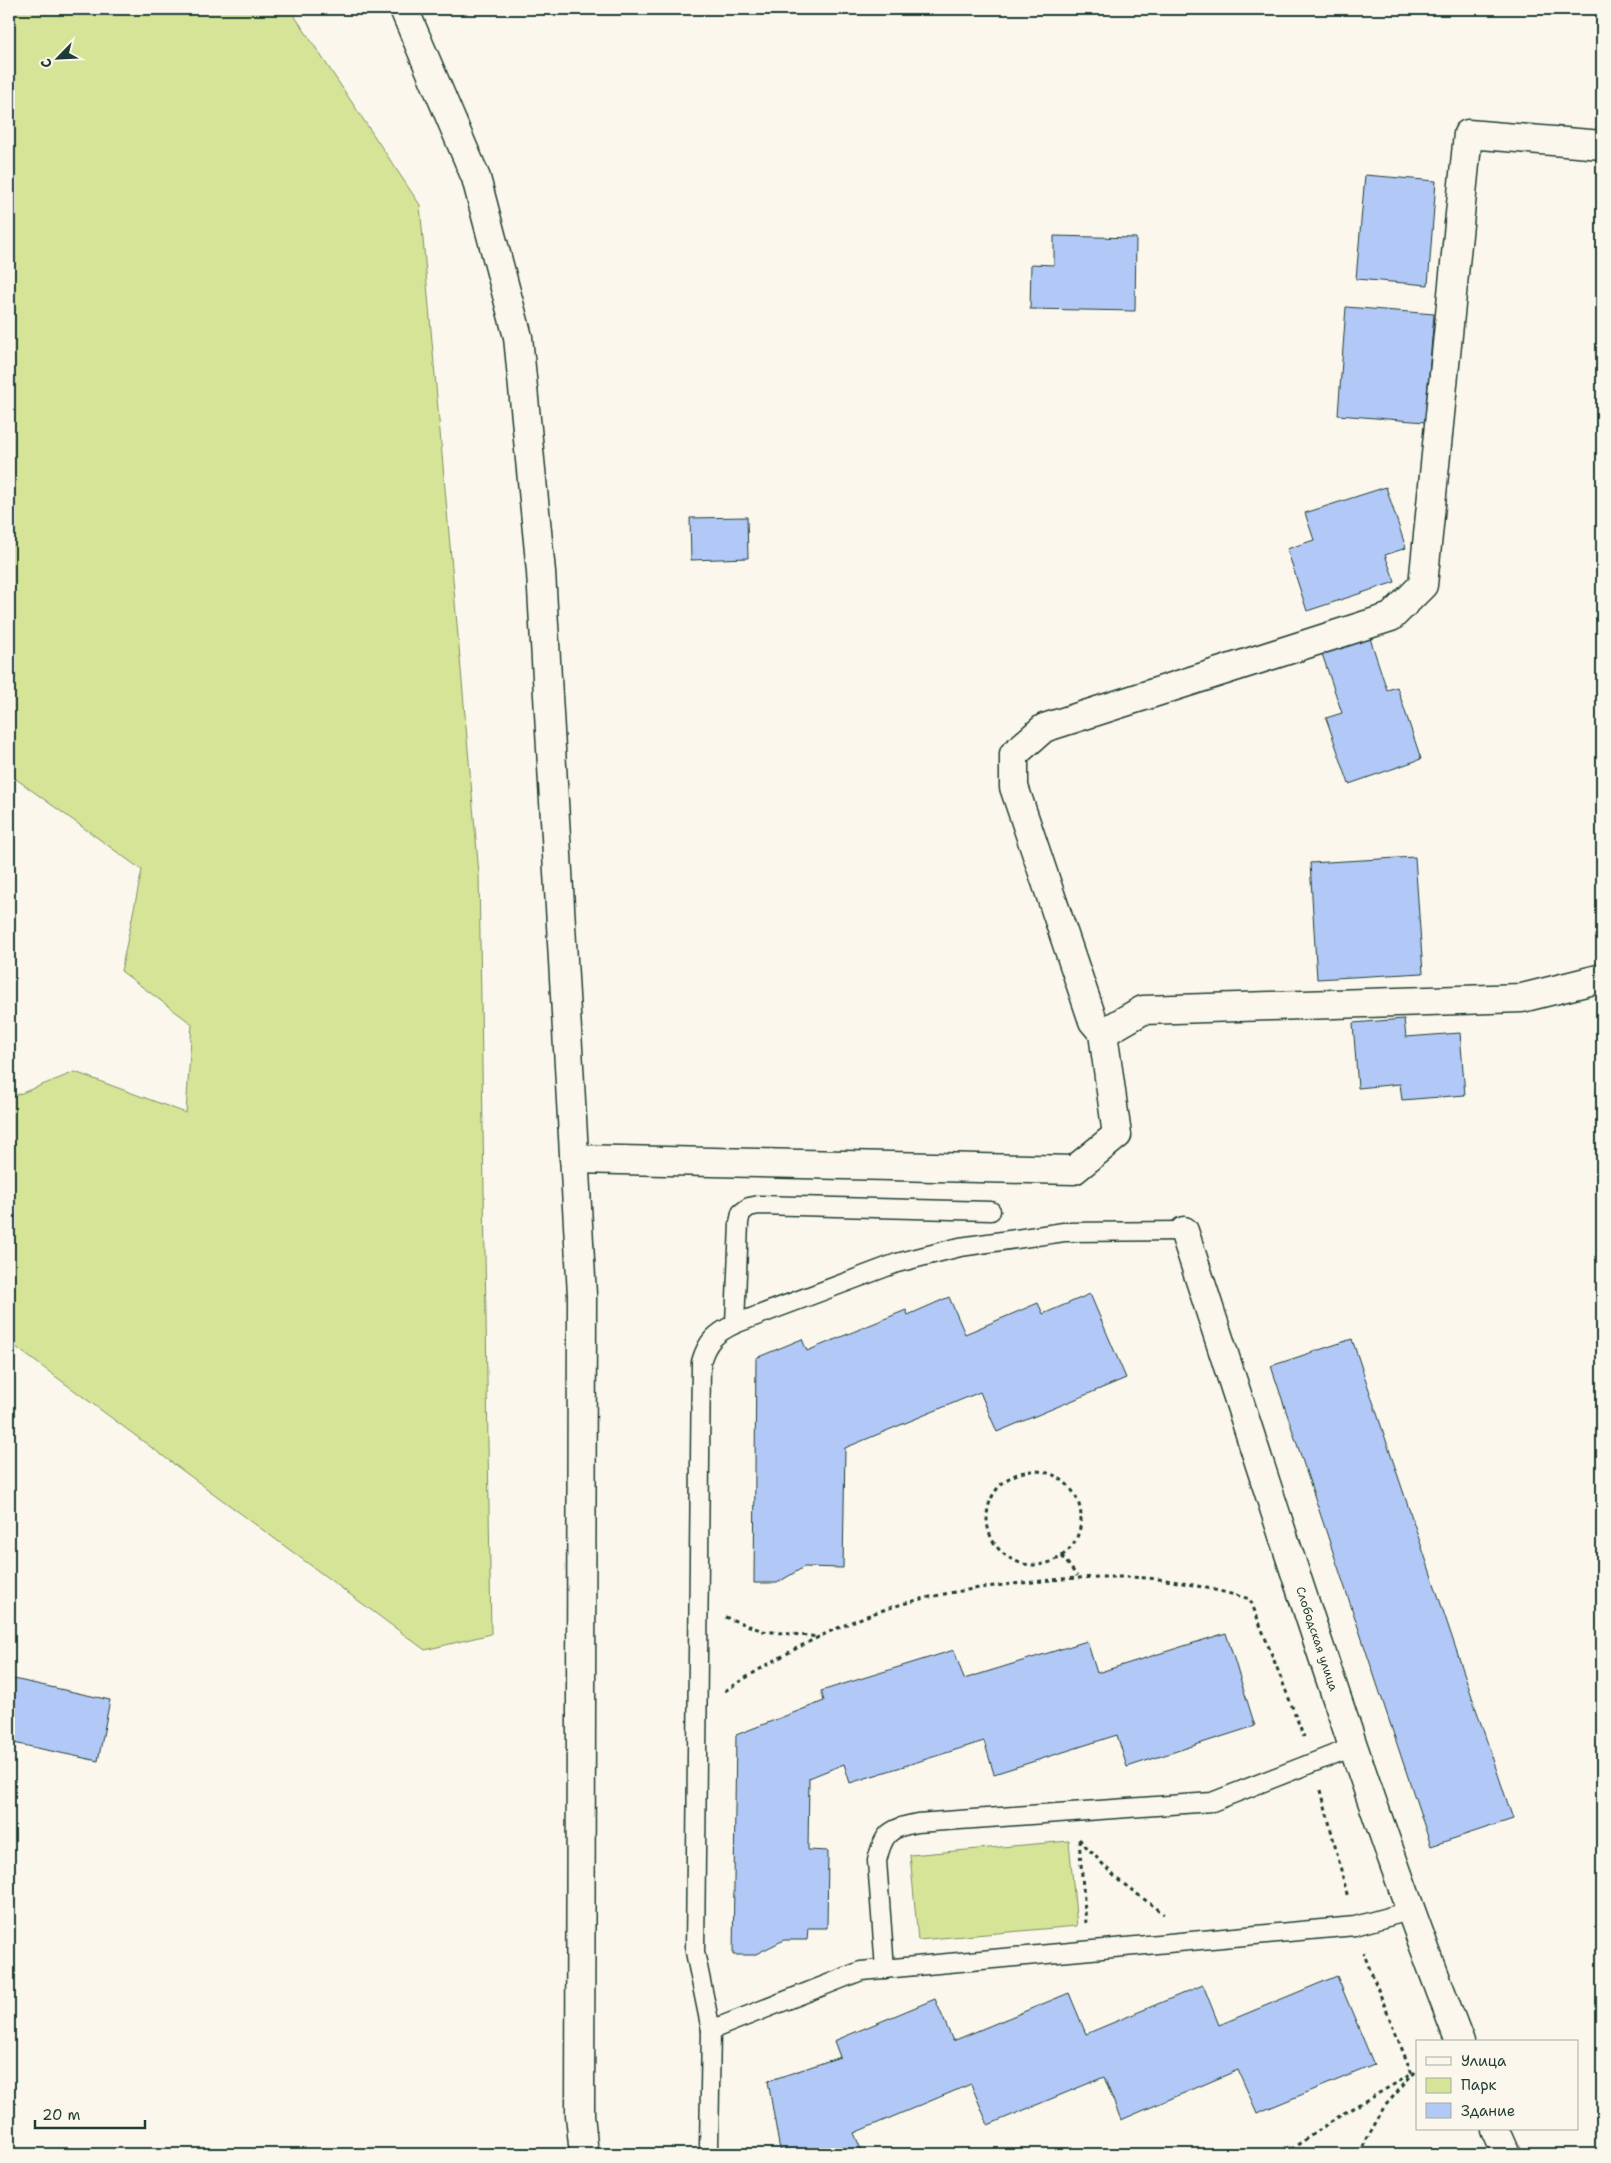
<svg xmlns="http://www.w3.org/2000/svg" width="1611" height="2163" viewBox="0 0 1611 2163" font-family="'Shantell Sans',sans-serif">
	<style>
		.green { fill: #d6e497; stroke: #7a9066 }
		.building { fill: #b2c9f7; stroke: #1f3d34 }
		.lines { fill: none; stroke-linecap: round; stroke-linejoin: round }
		.lane-casing { stroke: #1f3d34; stroke-width: 21 }
		.street-casing { stroke: #1f3d34; stroke-width: 31 }
		.path { stroke: #1f3d34; stroke-width: 3; stroke-dasharray: 4 4; stroke-linecap: butt }
		.lane { stroke: #fbf7ec; stroke-width: 18 }
		.street { stroke: #fbf7ec; stroke-width: 28 }
		.labels { text-anchor: middle; stroke-width: 4.5; stroke-linejoin: round; paint-order: stroke }
		.street-label { font-size: 12px; fill: #1f3d34; stroke: #fbf7ec }
	</style>
	<rect width="100%" height="100%" fill="#fbf7ec"/>
	<filter id="ink" filterUnits="userSpaceOnUse"><feTurbulence type="fractalNoise" baseFrequency=".02" numOctaves="2"/><feDisplacementMap in="SourceGraphic" scale="10" xChannelSelector="R" yChannelSelector="G"/><feConvolveMatrix kernelMatrix="1 2 1 2 8 2 1 2 1" color-interpolation-filters="sRGB"/></filter>
	<g filter="url(#ink)">
		<g class="green">
			<polygon points="9,9 290,9 420,205 479,874 491,1634 425,1650 9,1342 9,1098 75,1072 186,1113 192,1024 121,971 142,870 9,774"/>
			<polygon points="1069,1841 1077,1926 918,1940 910,1855"/>
		</g>
		<g class="building">
			<polygon points="1365,175 1436,181 1428,285 1356,279"/>
			<polygon points="1054,236 1136,238 1135,311 1030,309 1031,264 1054,265"/>
			<polygon points="1346,307 1434,314 1425,422 1338,415"/>
			<polygon points="1386,487 1406,548 1385,555 1395,582 1307,611 1287,549 1314,540 1305,513"/>
			<polygon points="747,517 748,558 691,560 690,518"/>
			<polygon points="1366,626 1387,690 1397,687 1421,759 1349,784 1326,718 1342,713 1318,642"/>
			<polygon points="1415,857 1423,973 1317,979 1310,863"/>
			<polygon points="1404,1019 1406,1037 1460,1033 1465,1095 1402,1100 1400,1084 1358,1088 1353,1023"/>
			<polygon points="1090,1294 1126,1378 997,1432 980,1392 845,1448 843,1568 804,1567 777,1583 754,1583 756,1358 802,1339 807,1351 906,1310 908,1315 949,1297 965,1334 1038,1303 1043,1314"/>
			<polygon points="1352,1339 1513,1819 1431,1846 1271,1366"/>
			<polygon points="1226,1633 1255,1726 1127,1767 1117,1735 994,1774 984,1741 850,1783 844,1764 809,1778 808,1850 828,1851 827,1928 808,1928 807,1940 784,1940 754,1955 733,1955 736,1735 824,1701 821,1691 954,1650 964,1679 1087,1641 1097,1673"/>
			<polygon points="9,1678 110,1700 98,1761 9,1742"/>
			<polygon points="1337,1976 1374,2065 1257,2113 1238,2070 1121,2120 1104,2077 988,2125 971,2084 854,2133 863,2154 782,2154 779,2145 768,2081 840,2057 834,2041 935,1999 953,2041 1069,1993 1086,2034 1203,1985 1219,2025"/>
		</g>
		<g class="lines">
			<g class="lane-casing">
				<g id="lane">
					<polyline points="735,1324 739,1223 741,1213 749,1207 759,1205 991,1211"/>
					<path d="M885,1969L877,1861C883,1834 889,1828 917,1823L1212,1802L1353,1747"/>
					<polyline points="711,2030 861,1971 1355,1926 1409,1911"/>
					<path d="M711,2154L709,2146L711,2030L695,1952L701,1362C707,1341 716,1333 735,1324L897,1263L960,1247L1064,1232L1184,1231"/>
				</g>
			</g>
			<g class="street-casing">
				<g id="street">
					<polyline points="404,9 476,178 518,337 541,572 582,1295 580,2115 584,2154"/>
					<polyline points="1103,1033 1093,1021 1014,787 1014,754 1044,728 1391,617 1423,585 1468,134 1602,145"/>
					<polyline points="574,1159 1074,1170 1117,1135 1103,1033 1143,1010 1522,998 1602,978"/>
					<path id="s1" d="M1184,1231C1273,1503 1357,1775 1460,2042"/>
					<polyline points="1495,2129 1506,2154"/>
				</g>
			</g>
			<g class="path">
				<circle cx="1034" cy="1518" r="47"/>
				<polyline points="1062,1556 1077,1576"/>
				<polyline points="725,1617 763,1631 819,1637"/>
				<path d="M725,1691C788,1650 860,1611 935,1596C967,1589 1000,1585 1033,1582C1075,1577 1115,1575 1158,1579C1189,1583 1220,1591 1250,1599L1304,1737"/>
				<polyline points="1321,1790 1348,1898"/>
				<polyline points="1079,1839 1117,1879 1164,1914"/>
				<polyline points="1079,1840 1086,1923"/>
				<polyline points="1284,2154 1344,2113 1412,2074 1363,1952"/>
				<polyline points="1359,2154 1384,2107 1417,2070"/>
			</g>
			<use href="#lane" class="lane"/>
			<use href="#street" class="street"/>
		</g>
	</g>
	<g class="labels">
		<g class="street-label">
			<text dy="4" stroke="none"><textPath href="#s1" startOffset="429">Слободская улица</textPath></text>
		</g>
	</g>
	<rect width="1611" height="2163" fill="none" stroke="#fbf7ec" stroke-width="30"/>
	<rect x="15" y="15" width="1581" height="2133" fill="none" stroke="#1f3d34" stroke-width="2" filter="url(#ink)"/>
	<rect x="1416" y="2040" width="162" height="90" fill="#fbf7ec" stroke="#a3ada2"/>
	<rect x="1426" y="2057" width="25" height="8" fill="#fbf7ec" stroke="#a3ada2"/>
	<text x="1461" y="2066" font-size="15" fill="#1f3d34">Улица</text>
	<rect x="1426" y="2078" width="25" height="15" fill="#d6e497" stroke="#a3ada2"/>
	<text x="1461" y="2090" font-size="15" fill="#1f3d34">Парк</text>
	<rect x="1426" y="2103" width="25" height="15" fill="#b2c9f7" stroke="#a3ada2"/>
	<text x="1461" y="2116" font-size="15" fill="#1f3d34">Здание</text>
	<g transform="translate(58 58) rotate(246)" stroke="#fbf7ec" stroke-width="4" paint-order="stroke">
	<path d="M0-4L9 19L0 12L-9 19Z" fill="#1f3d34"/>
	<text y="-8" font-size="14" font-weight="bold" text-anchor="middle" fill="#1f3d34">С</text>
	</g>
	<path d="M35 2120v8h110v-8" fill="none" stroke="#1f3d34" stroke-width="2.5"/>
	<text x="42" y="2120" font-size="15" fill="#1f3d34" stroke="#fbf7ec" stroke-width="4" paint-order="stroke">20 m</text>
</svg>
